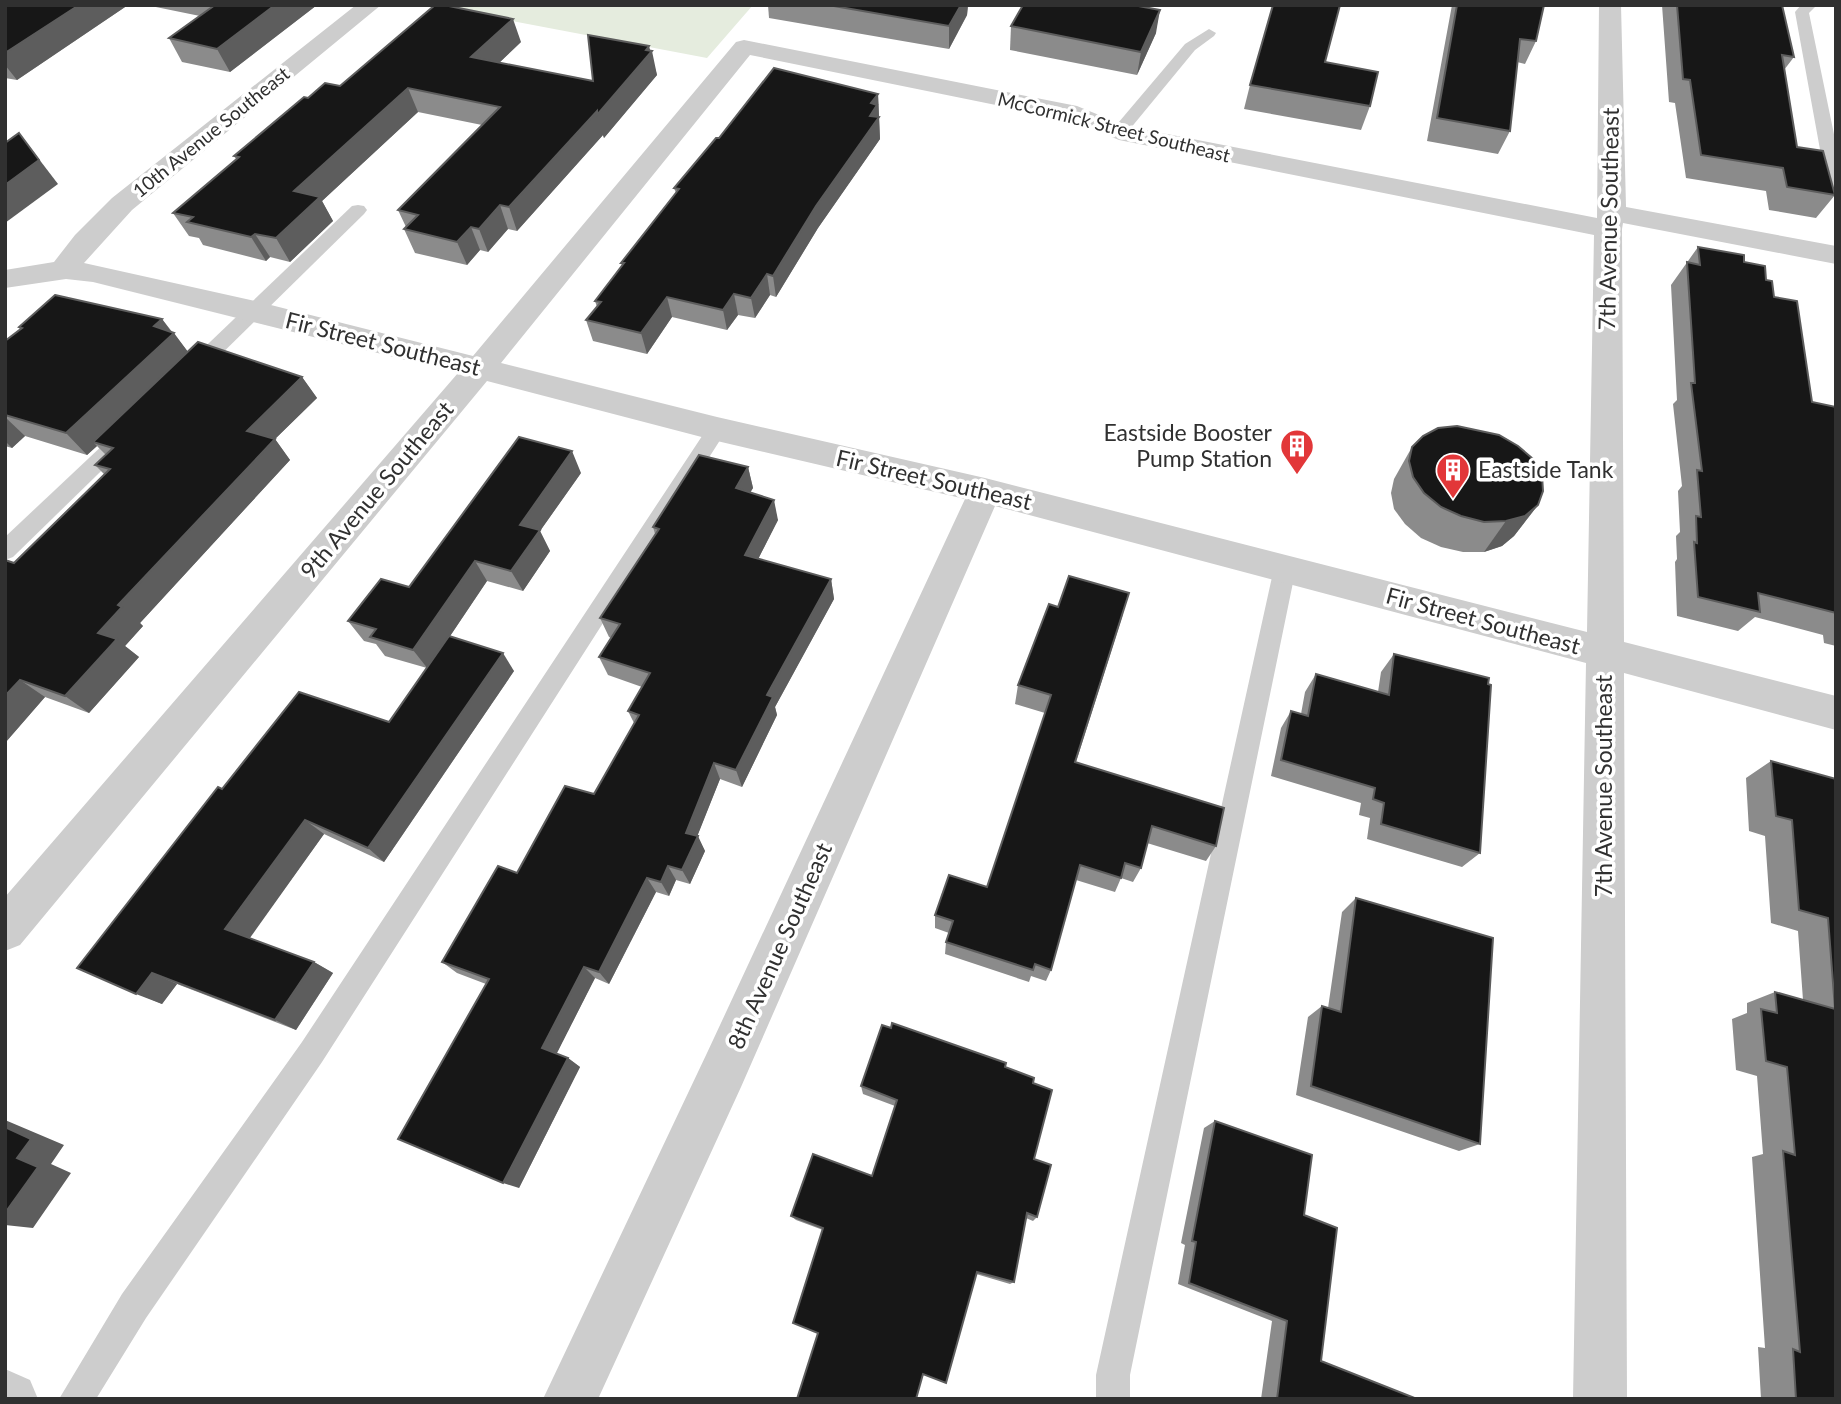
<svg xmlns="http://www.w3.org/2000/svg" width="1841" height="1404" viewBox="0 0 1841 1404" font-family="Lato,sans-serif">
	<style>
		.green { fill: #e5ecde }
		.lines { fill: none; stroke-linecap: round; stroke-linejoin: round }
		.service { fill: #cdcdcd; fill-rule: evenodd }
		.minor { fill: #cdcdcd; fill-rule: evenodd }
		.wall { fill: #8b8b8b }
		.shaded-wall { fill: #5d5d5d }
		.building { fill: #171717; stroke: #5d5d5d; stroke-width: 2 }
		.labels { text-anchor: middle; stroke-width: 7; stroke-linejoin: round; paint-order: stroke }
		.far-street-label { font-size: 19px; fill: #303030; stroke: #fff }
		.street-label { font-size: 23px; fill: #303030; stroke: #fff }
		.poi-label { font-size: 23px; fill: #303030; stroke: #fff; text-anchor: end }
	</style>
	<rect width="100%" height="100%" fill="#fff"/>
	<polygon class="green" points="427,5 753,5 707,58"/>
	<g class="lines">
		<g class="service">
			<polygon points="1801,5 1817,5 1809,13 1836,144 1836,193 1827,188 1795,12"/>
			<polygon points="1209,29 1216,33 1214,36 1195,50 1125,135 1113,135 1113,129 1185,44"/>
			<polygon points="358,205 364,206 367,210 364,214 200,375 186,375 183,370 186,365 352,206"/>
			<polygon points="717,422 724,424 727,429 724,434 322,1062 146,1318 96,1399 59,1399 122,1294 302,1042 710,424"/>
			<polygon points="129,425 136,427 139,432 136,437 13,557 5,560 5,537 122,427"/>
			<polygon points="1285,559 1293,562 1296,568 1130,1375 1130,1399 1096,1399 1096,1375 1274,568 1277,562"/>
		</g>
		<g class="minor">
			<path d="M356,5H381L132,210L84,263L255,301L473,356L736,42L744,40L1077,106L1126,126L1597,218L1599,5H1621L1626,207L1836,246V264L1623,223L1622,229L1624,642L1836,696V730L1624,673L1627,1399H1573L1586,663L995,506L741,1087L598,1399H543L707,1053L965,499L717,441L487,381L20,945L5,951V897L458,373L93,282L66,279L5,288V270L54,262L75,235L112,198ZM750,55L1070,120L1119,140L1594,235L1587,632L985,478L717,417L501,363Z"/>
			<polygon points="5,1369 30,1380 38,1399 5,1399"/>
		</g>
	</g>
	<g class="wall">
		<polygon points="8,5 128,5 17,80 5,78 5,7"/>
		<polygon points="146,5 317,5 230,72 182,62 169,38 200,16"/>
		<polygon points="768,5 968,5 967,15 949,49 769,18"/>
		<polygon points="1452,5 1457,5 1536,41 1525,64 1517,62 1510,131 1498,154 1427,141"/>
		<polygon points="1662,5 1782,5 1794,57 1784,70 1797,147 1835,195 1816,218 1769,210 1766,191 1686,178 1675,103 1669,102"/>
		<polygon points="1011,26 1156,33 1137,75 1010,50"/>
		<polygon points="521,42 499,63 593,81 650,51 657,75 604,138 603,135 517,231 508,229 488,252 480,250 467,265 415,253 404,229 406,227 398,210 482,125 418,112 322,201 333,221 290,262 270,257 266,261 203,245 199,238 189,236 173,213 236,159 234,156 308,98 340,86"/>
		<polygon points="1325,62 1370,106 1361,130 1244,109 1250,85"/>
		<polygon points="878,94 880,139 818,228 776,297 770,295 755,318 738,315 727,330 672,317 647,354 593,341 586,320 597,307 595,301 622,266 621,263 676,193 674,188 719,138"/>
		<polygon points="1698,247 1744,262 1766,280 1774,297 1812,402 1836,407 1836,646 1824,643 1823,635 1755,617 1738,631 1677,616 1675,562 1677,559 1676,536 1680,532 1678,491 1682,486 1673,404 1677,400 1671,285"/>
		<polygon points="162,319 188,352 302,377 317,398 275,439 290,460 140,623 143,626 125,646 139,657 89,713 45,697 5,743 5,560 14,563 104,474 95,465 106,455 97,446 87,455 25,436 12,448 5,446 5,341 20,329 19,327"/>
		<polygon points="1412,447 1538,505 1514,536 1502,546 1484,552 1463,552 1441,547 1421,538 1405,524 1394,509 1391,493 1394,479"/>
		<polygon points="748,467 753,488 750,492 778,520 758,559 831,579 834,599 775,707 777,715 742,787 720,779 697,836 705,851 690,884 676,880 669,896 656,892 609,984 595,978 556,1054 568,1058 580,1067 519,1188 486,984 457,973 442,962 517,873 594,794 634,723 628,711 642,687 608,675 599,657 611,638 609,637 600,618 655,534 653,527"/>
		<polygon points="581,473 540,531 550,551 523,591 487,581 450,636 514,671 384,862 324,834 249,938 314,962 333,973 296,1030 177,984 162,1004 77,968 222,789 389,722 427,668 385,656 376,644 364,641 348,621 409,587"/>
		<polygon points="1058,607 1123,614 1076,762 1216,846 1206,861 1147,843 1141,868 1133,882 1121,878 1115,892 1076,880 1051,970 1046,981 1031,976 1029,982 945,954 946,942 949,933 935,928 935,915 987,887 1045,713 1015,704 1018,685"/>
		<polygon points="1394,654 1480,853 1462,867 1367,839 1370,818 1359,815 1361,803 1271,776 1281,728 1291,711 1301,714 1305,692 1316,674 1378,692 1381,672"/>
		<polygon points="1771,761 1836,779 1836,1399 1761,1399 1758,1347 1765,1348 1752,1157 1763,1154 1757,1076 1736,1070 1732,1019 1747,1013 1747,1003 1775,992 1803,1000 1798,931 1771,923 1765,836 1749,831 1746,778"/>
		<polygon points="1356,898 1480,1144 1459,1151 1296,1095 1308,1017 1322,1006 1328,1008 1342,912"/>
		<polygon points="1005,1067 1033,1083 1034,1159 1037,1217 1033,1221 1026,1218 1014,1282 1010,1284 976,1274 818,1333 823,1230 796,1220 791,1216 872,1176 895,1106 863,1094 861,1086"/>
		<polygon points="1215,1121 1304,1215 1321,1361 1417,1399 1261,1399 1272,1321 1178,1284 1185,1245 1181,1243 1204,1128"/>
	</g>
	<g class="shaded-wall">
		<polygon points="79,5 128,5 17,80 5,65 5,53"/>
		<polygon points="275,5 317,5 230,72 217,49"/>
		<polygon points="961,5 968,5 967,15 949,49 949,26"/>
		<polygon points="1160,10 1156,33 1137,75 1141,52"/>
		<polygon points="513,19 521,42 480,81 471,57"/>
		<polygon points="649,46 651,53 652,51 657,75 604,138 603,135 517,231 509,207"/>
		<polygon points="408,88 418,112 322,201 333,221 290,262 276,238 294,191"/>
		<polygon points="878,94 880,139 818,228 776,297 773,276 871,103"/>
		<polygon points="19,133 58,184 5,223 5,185"/>
		<polygon points="500,205 508,229 488,252 479,229"/>
		<polygon points="471,227 480,250 467,265 457,242"/>
		<polygon points="255,234 270,257 266,261 251,237"/>
		<polygon points="767,274 770,295 755,318 751,298"/>
		<polygon points="734,294 738,315 727,330 723,310"/>
		<polygon points="667,297 672,317 647,354 641,333"/>
		<polygon points="162,319 173,334 174,333 191,356 93,442 97,446 87,455 66,433 154,326"/>
		<polygon points="302,377 317,398 275,439 290,460 140,623 143,626 125,646 139,657 89,713 65,696 98,633 247,431"/>
		<polygon points="5,417 25,436 12,448 5,441"/>
		<polygon points="572,451 581,473 540,531 550,551 523,591 511,571 520,525"/>
		<polygon points="748,467 753,488 741,508 736,488"/>
		<polygon points="774,500 778,520 750,575 745,555"/>
		<polygon points="1538,505 1514,536 1502,546 1484,552 1506,521"/>
		<polygon points="475,561 487,581 428,669 413,650"/>
		<polygon points="831,579 834,599 775,707 777,715 742,787 736,770 767,695"/>
		<polygon points="503,653 514,671 384,862 368,848"/>
		<polygon points="20,680 45,697 5,743 5,696"/>
		<polygon points="714,763 720,779 695,842 698,836 705,851 690,884 682,870 686,833"/>
		<polygon points="305,820 324,834 247,942 225,929"/>
		<polygon points="668,866 676,880 669,896 661,882"/>
		<polygon points="647,878 656,892 609,984 599,972"/>
		<polygon points="314,962 333,973 296,1030 275,1020"/>
		<polygon points="584,967 595,978 555,1057 542,1048"/>
		<polygon points="152,973 177,984 162,1004 136,994"/>
		<polygon points="568,1058 580,1067 519,1188 503,1183"/>
		<polygon points="5,1120 64,1145 51,1164 71,1173 33,1228 5,1225"/>
	</g>
	<g class="building">
		<polygon points="8,5 79,5 5,53 5,7"/>
		<polygon points="215,5 275,5 217,49 169,38"/>
		<polygon points="435,5 444,5 513,19 471,57 593,81 588,35 649,46 646,50 652,51 597,115 597,111 509,207 500,205 479,229 471,227 457,242 404,229 418,215 398,210 500,107 408,88 294,191 320,197 276,238 255,234 251,237 187,222 193,217 173,213 239,157 234,156 304,97 308,98 325,83 340,86"/>
		<polygon points="828,5 961,5 949,26"/>
		<polygon points="1023,5 1133,5 1160,10 1141,52 1011,26"/>
		<polygon points="1273,5 1340,5 1325,62 1378,72 1370,106 1250,85"/>
		<polygon points="1457,5 1544,5 1536,41 1520,39 1510,131 1437,118"/>
		<polygon points="1677,5 1782,5 1794,57 1782,55 1797,147 1823,151 1835,195 1787,187 1783,168 1701,155 1690,80 1683,79"/>
		<polygon points="774,68 878,94 871,103 877,105 870,116 879,117 816,206 773,276 767,274 751,298 734,294 723,310 667,297 641,333 586,320 601,302 595,301 624,263 621,263 679,189 674,188 716,138 719,138"/>
		<polygon points="19,133 39,160 5,185 5,143"/>
		<polygon points="1698,247 1744,255 1744,262 1765,266 1766,280 1772,281 1774,297 1797,301 1812,402 1836,407 1836,613 1758,593 1760,612 1698,597 1694,542 1697,543 1696,516 1701,517 1697,470 1702,471 1691,383 1695,383 1687,262 1700,265"/>
		<polygon points="55,295 162,319 154,326 174,333 66,433 5,415 5,341 22,328 19,327"/>
		<polygon points="198,342 302,377 247,431 275,439 118,605 122,607 98,633 117,639 65,696 20,680 5,696 5,560 14,563 110,469 95,465 113,448 93,442"/>
		<polygon points="1457,426 1499,435 1518,446 1533,459 1542,475 1543,491 1538,505 1525,516 1506,521 1484,522 1461,516 1441,507 1424,493 1413,477 1409,461 1412,447 1423,436 1438,428"/>
		<polygon points="519,437 572,451 520,525 540,530 511,571 475,561 413,650 370,637 376,629 348,621 381,579 409,587"/>
		<polygon points="699,455 748,467 736,488 774,500 745,555 831,579 767,695 773,697 736,770 714,763 686,833 698,836 682,870 668,866 661,882 647,878 599,972 584,967 542,1048 568,1058 503,1183 398,1139 489,979 442,962 498,866 517,873 565,786 594,794 639,715 628,711 650,673 599,657 620,624 600,618 659,529 653,527"/>
		<polygon points="1069,576 1129,593 1075,762 1224,808 1216,846 1152,826 1141,868 1125,863 1121,878 1080,865 1051,970 1035,964 1033,970 946,942 953,921 935,915 949,875 987,887 1051,695 1018,685 1049,604 1058,607"/>
		<polygon points="449,636 503,653 368,848 305,820 225,929 314,962 275,1020 152,973 136,994 77,968 218,787 222,789 299,692 389,722"/>
		<polygon points="1394,654 1489,678 1488,684 1491,685 1480,853 1381,824 1384,803 1373,799 1375,788 1281,760 1291,711 1308,716 1316,674 1389,695"/>
		<polygon points="1771,761 1836,779 1836,1399 1796,1399 1793,1349 1800,1352 1783,1151 1795,1155 1787,1067 1766,1061 1761,1009 1777,1013 1775,992 1835,1009 1828,918 1799,910 1792,820 1776,816"/>
		<polygon points="1356,898 1493,938 1480,1144 1311,1086 1322,1006 1341,1012"/>
		<polygon points="892,1023 1006,1063 1005,1067 1034,1078 1033,1083 1052,1090 1034,1159 1051,1165 1037,1217 1027,1213 1014,1282 977,1272 946,1383 923,1374 916,1399 797,1399 818,1333 793,1323 823,1228 791,1216 813,1154 872,1176 897,1100 861,1086 882,1025 891,1028"/>
		<polygon points="1215,1121 1312,1155 1304,1215 1337,1228 1321,1361 1417,1399 1277,1399 1287,1321 1189,1283 1196,1242 1192,1241"/>
		<polygon points="5,1127 31,1139 17,1158 38,1167 5,1213"/>
	</g>
	<defs>
		<g id="building-pin" transform="scale(1.75)"><path d="M0 17L-7.5 6A9.5 9.5 0 1 1 7.5 6Z" fill="#e23739" stroke="#fff"/><path d="M-4-6H4V6H1V3H-1V6H-4ZM-2.5-4.3h1.7v1.8h-1.7ZM.8-4.3h1.7v1.8H.8ZM-2.5-1h1.7V.8h-1.7ZM.8-1h1.7V.8H.8Z" fill="#fff"/></g>
	</defs>
	<g fill-rule="evenodd">
		<use href="#building-pin" x="1297" y="446"/>
		<use href="#building-pin" x="1453" y="470"/>
	</g>
	<g class="labels">
		<g class="far-street-label">
			<text transform="translate(1114 127) rotate(14)" y="7">McCormick Street Southeast</text>
			<text transform="translate(211 132) rotate(-39)" y="7">10th Avenue Southeast</text>
		</g>
		<g class="street-label">
			<text transform="translate(1609 219) rotate(-89)" y="8">7th Avenue Southeast</text>
			<text transform="translate(383 344) rotate(14)" y="8">Fir Street Southeast</text>
			<text transform="translate(934 480) rotate(13)" y="8">Fir Street Southeast</text>
			<text transform="translate(377 490) rotate(-50)" y="8">9th Avenue Southeast</text>
			<text transform="translate(1483 621) rotate(15)" y="8">Fir Street Southeast</text>
			<text transform="translate(1604 786) rotate(-90)" y="8">7th Avenue Southeast</text>
			<text transform="translate(780 946) rotate(-66)" y="8">8th Avenue Southeast</text>
		</g>
		<g class="poi-label">
			<text x="1272" y="441">Eastside Booster<tspan x="1272" dy="26">Pump Station</tspan></text>
			<text x="1478" y="478" text-anchor="start">Eastside Tank</text>
		</g>
	</g>
	<rect width="1841" height="1404" fill="none" stroke="#303030" stroke-width="14"/>
</svg>
